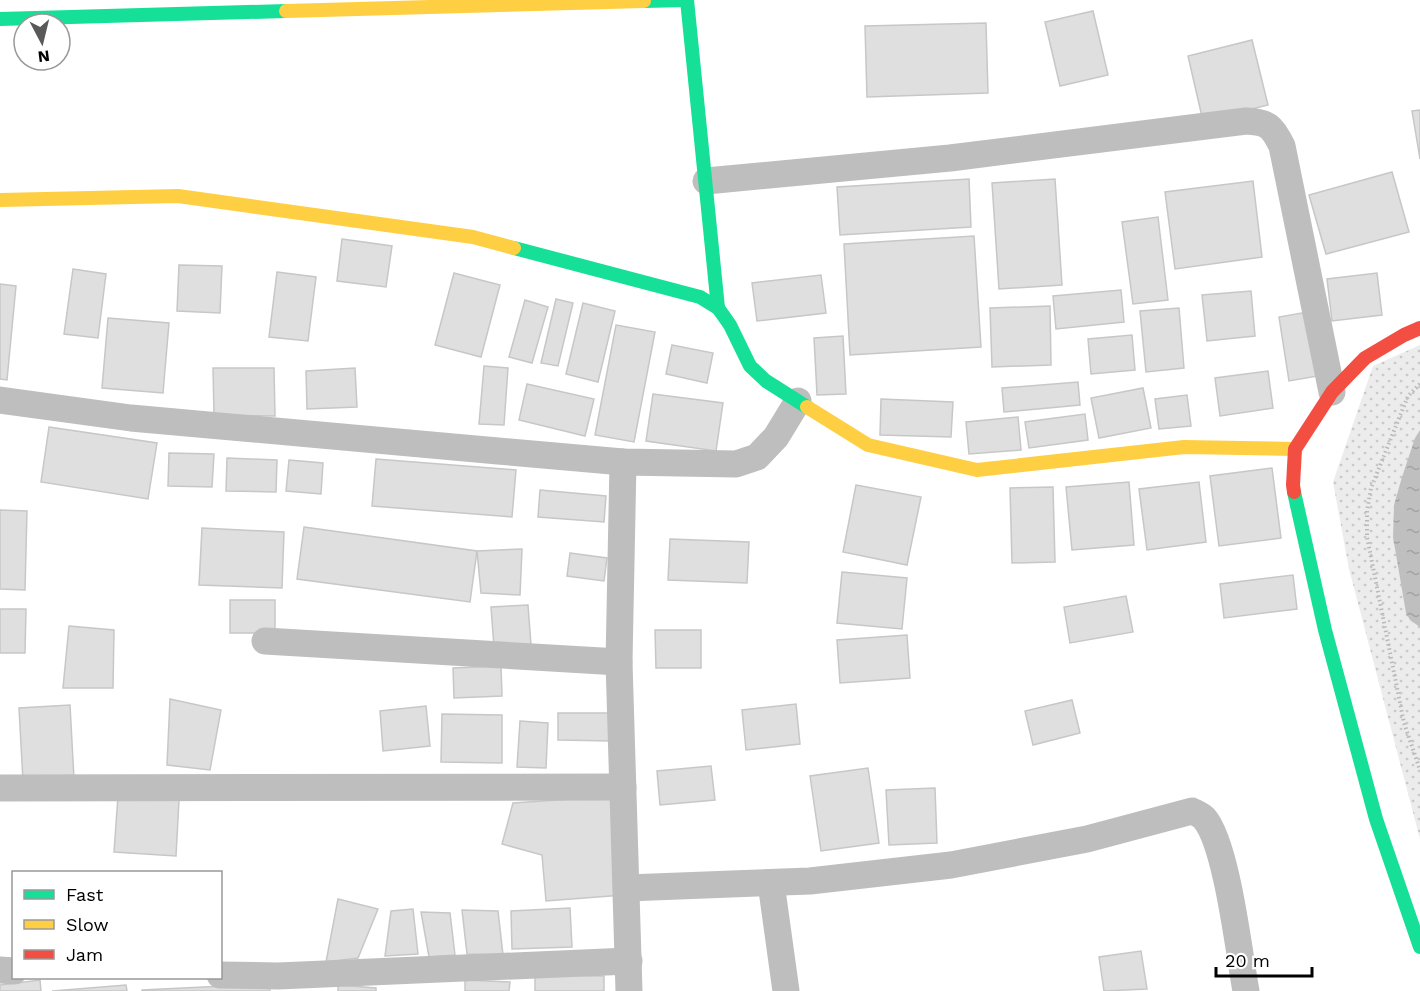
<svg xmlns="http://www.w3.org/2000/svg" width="1420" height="991" viewBox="0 0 1420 991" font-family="'Work Sans',sans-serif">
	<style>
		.park { fill: url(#park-dots) }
		.water { fill: url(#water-ripples) }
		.building { fill: #dfdfdf; stroke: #c7c7c7; stroke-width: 1.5 }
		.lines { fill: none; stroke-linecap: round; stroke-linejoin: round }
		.path { stroke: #b9b9b9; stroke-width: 4; stroke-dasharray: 1.5 3; stroke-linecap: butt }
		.street { stroke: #bebebe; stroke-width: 27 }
		.fast { stroke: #16e098; stroke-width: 14 }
		.slow { stroke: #ffcf43; stroke-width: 14 }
		.jam { stroke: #f24e42; stroke-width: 14 }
	</style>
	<defs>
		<pattern id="park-dots" width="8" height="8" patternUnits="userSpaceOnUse" patternTransform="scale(1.5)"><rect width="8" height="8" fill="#ececec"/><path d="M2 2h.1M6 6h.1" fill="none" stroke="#c9c9c9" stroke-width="1.8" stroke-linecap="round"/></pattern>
		<pattern id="water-ripples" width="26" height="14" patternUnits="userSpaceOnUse" patternTransform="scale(1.5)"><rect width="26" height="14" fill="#bfbfbf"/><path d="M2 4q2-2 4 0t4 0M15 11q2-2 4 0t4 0" fill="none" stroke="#a2a2a2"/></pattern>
	</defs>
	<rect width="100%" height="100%" fill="#fff"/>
	<polygon class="park" points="1420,345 1420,839 1349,569 1333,482 1373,366"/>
	<polygon class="water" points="1420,430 1420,627 1410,620 1406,613 1393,537 1394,505 1402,477 1415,438"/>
	<g class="building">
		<polygon points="1093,11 1108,75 1060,86 1045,22"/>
		<polygon points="986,23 988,93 867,97 865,26"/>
		<polygon points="1252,40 1268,105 1203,121 1188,56"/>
		<polygon points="1420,110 1420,159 1412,111"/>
		<polygon points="1392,172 1409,232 1326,254 1309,195"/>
		<polygon points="969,179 971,227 840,235 837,187"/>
		<polygon points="1055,179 1062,285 999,289 992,183"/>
		<polygon points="1253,181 1262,257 1175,269 1165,192"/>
		<polygon points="1158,217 1168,300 1133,304 1122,222"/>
		<polygon points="974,236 981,347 850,355 844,244"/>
		<polygon points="342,239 392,246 386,287 337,281"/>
		<polygon points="179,265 222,266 220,313 177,311"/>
		<polygon points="73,269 106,274 98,338 64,334"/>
		<polygon points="277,272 316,277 308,341 269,337"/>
		<polygon points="454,273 500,285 481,357 435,345"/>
		<polygon points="1377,273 1382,315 1332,321 1327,279"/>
		<polygon points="821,275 826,313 757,321 752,283"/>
		<polygon points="0,284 16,286 7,380 0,379"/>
		<polygon points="1121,290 1124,322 1056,329 1053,296"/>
		<polygon points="1251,291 1255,336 1207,341 1202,295"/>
		<polygon points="556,299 573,303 558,366 541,363"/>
		<polygon points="525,300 548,307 532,363 509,357"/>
		<polygon points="583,303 615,311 598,382 566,374"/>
		<polygon points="1050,306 1051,365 992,367 990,308"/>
		<polygon points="1179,308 1184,368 1146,372 1140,311"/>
		<polygon points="1307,312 1318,376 1289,381 1279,317"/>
		<polygon points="108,318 169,323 163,393 102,388"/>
		<polygon points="616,325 655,332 634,442 595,435"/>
		<polygon points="1132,335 1135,370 1091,374 1088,339"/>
		<polygon points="843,336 846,394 817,395 814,338"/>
		<polygon points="672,345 713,353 707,383 666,374"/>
		<polygon points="484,366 508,368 504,425 479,424"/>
		<polygon points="213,368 274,368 275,416 214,415"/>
		<polygon points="355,368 357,407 307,409 306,371"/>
		<polygon points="1268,371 1273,408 1220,416 1215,378"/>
		<polygon points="1078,382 1080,405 1004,412 1002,388"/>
		<polygon points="527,384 594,399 585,436 519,420"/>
		<polygon points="1143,388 1151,428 1099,438 1091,398"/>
		<polygon points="653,394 723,403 716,451 646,441"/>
		<polygon points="1187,395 1191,426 1159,429 1155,399"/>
		<polygon points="881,399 953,402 951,437 880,435"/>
		<polygon points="1085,414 1088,440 1029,448 1025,422"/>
		<polygon points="1018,417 1021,450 969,454 966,422"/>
		<polygon points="49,427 157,443 148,499 41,482"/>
		<polygon points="169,453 214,454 212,487 168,486"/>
		<polygon points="227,458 277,460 276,492 226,491"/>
		<polygon points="376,459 516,470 512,517 372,506"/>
		<polygon points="289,460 323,463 321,494 286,491"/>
		<polygon points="1272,468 1281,538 1219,546 1210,476"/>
		<polygon points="1129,482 1134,545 1072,550 1066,487"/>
		<polygon points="1199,482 1206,542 1147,550 1139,489"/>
		<polygon points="856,485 921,497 907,565 843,552"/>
		<polygon points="1053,487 1055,562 1012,563 1010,488"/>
		<polygon points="540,490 606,496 604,522 538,517"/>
		<polygon points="0,510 27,511 25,590 0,589"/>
		<polygon points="304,527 477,551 470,602 297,579"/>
		<polygon points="202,528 284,532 282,588 199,585"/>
		<polygon points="670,539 749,542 747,583 668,580"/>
		<polygon points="522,549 520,595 481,593 477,551"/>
		<polygon points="570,553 607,558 604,581 567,576"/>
		<polygon points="842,572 907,578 902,629 837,623"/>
		<polygon points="1293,575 1297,609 1224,618 1220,584"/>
		<polygon points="1126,596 1133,632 1070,643 1064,607"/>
		<rect x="230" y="600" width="45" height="33"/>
		<polygon points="528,605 531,645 494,647 491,607"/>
		<polygon points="0,609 26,609 25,653 0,653"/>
		<polygon points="69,626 114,630 113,688 63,688"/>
		<polygon points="655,630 701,630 701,668 656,668"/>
		<polygon points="907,635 910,678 840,683 837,640"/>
		<polygon points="501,666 502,696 454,698 453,668"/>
		<polygon points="170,699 221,710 210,770 167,765"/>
		<polygon points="1072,700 1080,733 1033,745 1025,711"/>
		<polygon points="796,704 800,744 746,750 742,710"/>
		<polygon points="70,705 74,779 23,781 19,708"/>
		<polygon points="426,706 430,746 383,751 380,711"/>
		<polygon points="558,713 611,713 611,741 558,740"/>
		<polygon points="442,714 502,715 502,763 441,762"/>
		<polygon points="520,721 548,723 546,768 517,767"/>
		<polygon points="711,766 715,800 660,805 657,771"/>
		<polygon points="868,768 879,843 821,851 810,776"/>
		<polygon points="935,788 937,843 889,845 886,790"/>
		<polygon points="118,796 179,800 176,856 114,852"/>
		<polygon points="616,796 623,895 546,901 542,855 502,844 513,803"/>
		<polygon points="338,899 378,909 358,958 326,962"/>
		<polygon points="570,908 572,947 512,949 511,911"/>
		<polygon points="413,909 418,954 385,956 391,911"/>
		<polygon points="462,910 498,911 503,955 467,954"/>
		<polygon points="421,912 450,913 455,955 429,957"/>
		<polygon points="1141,951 1147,989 1104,991 1099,957"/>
		<polygon points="535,975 604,976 604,991 535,991"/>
		<polygon points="40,980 41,991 0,991 0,985"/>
		<polygon points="465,980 510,982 509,991 465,991"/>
		<polygon points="269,984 270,991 142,991 142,990"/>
		<polygon points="126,985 127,991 52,991"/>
		<polygon points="338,985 376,988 376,991 338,991"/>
	</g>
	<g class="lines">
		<polyline class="path" points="1420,384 1408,396 1371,488 1367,511 1367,537 1404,723 1420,770"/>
		<g class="street">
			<path d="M706,181L950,158L1246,121C1268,122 1272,126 1282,146L1332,392"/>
			<polyline points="0,400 131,418 498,451 623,462 736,464 757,457 776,437 798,401"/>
			<polyline points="623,462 619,662 629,991"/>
			<polyline points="265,641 619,662"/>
			<polyline points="0,788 623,787"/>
			<polyline points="771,883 786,991"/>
			<path d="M627,888L810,881L951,865L1087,839L1192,811C1196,813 1201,815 1204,818C1227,844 1239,954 1246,991"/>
			<polyline points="0,970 14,971"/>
			<polyline points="220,975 278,976 629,961"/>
		</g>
		<g class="fast">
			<polyline points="644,1 687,0 718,308"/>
			<polyline points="0,19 286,11"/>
			<polyline points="514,248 700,297 718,308 730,325 750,366 766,381 807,407"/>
			<polyline points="1294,492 1325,630 1376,819 1420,947"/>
		</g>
		<g class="slow">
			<polyline points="286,11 644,1"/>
			<polyline points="0,200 178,196 473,237 514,248"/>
			<polyline points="807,407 868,445 977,470 1184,447 1295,449"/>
		</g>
		<polyline class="jam" points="1294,492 1293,485 1295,449 1332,392 1365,358 1404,335 1420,328"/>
	</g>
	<rect x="12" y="871" width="210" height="108" fill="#ffffff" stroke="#999999" stroke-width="1.5"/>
	<rect x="24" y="890" width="30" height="9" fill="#16e098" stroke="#999999" stroke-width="1.5"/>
	<text x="66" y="901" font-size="18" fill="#000000">Fast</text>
	<rect x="24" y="920" width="30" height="9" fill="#ffcf43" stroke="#999999" stroke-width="1.5"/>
	<text x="66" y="931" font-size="18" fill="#000000">Slow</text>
	<rect x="24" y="950" width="30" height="9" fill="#f24e42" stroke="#999999" stroke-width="1.5"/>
	<text x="66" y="961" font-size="18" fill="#000000">Jam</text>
	<g transform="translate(42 42) rotate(173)"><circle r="28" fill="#ffffff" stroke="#999999" stroke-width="1.5"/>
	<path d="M0-4.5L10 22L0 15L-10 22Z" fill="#595959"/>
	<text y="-9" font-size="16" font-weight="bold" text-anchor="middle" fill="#000000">N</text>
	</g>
	<path d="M1216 967v9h96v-9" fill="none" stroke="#000000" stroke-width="3"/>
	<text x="1225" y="967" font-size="18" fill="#000000" stroke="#ffffff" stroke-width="4.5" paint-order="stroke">20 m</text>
</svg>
